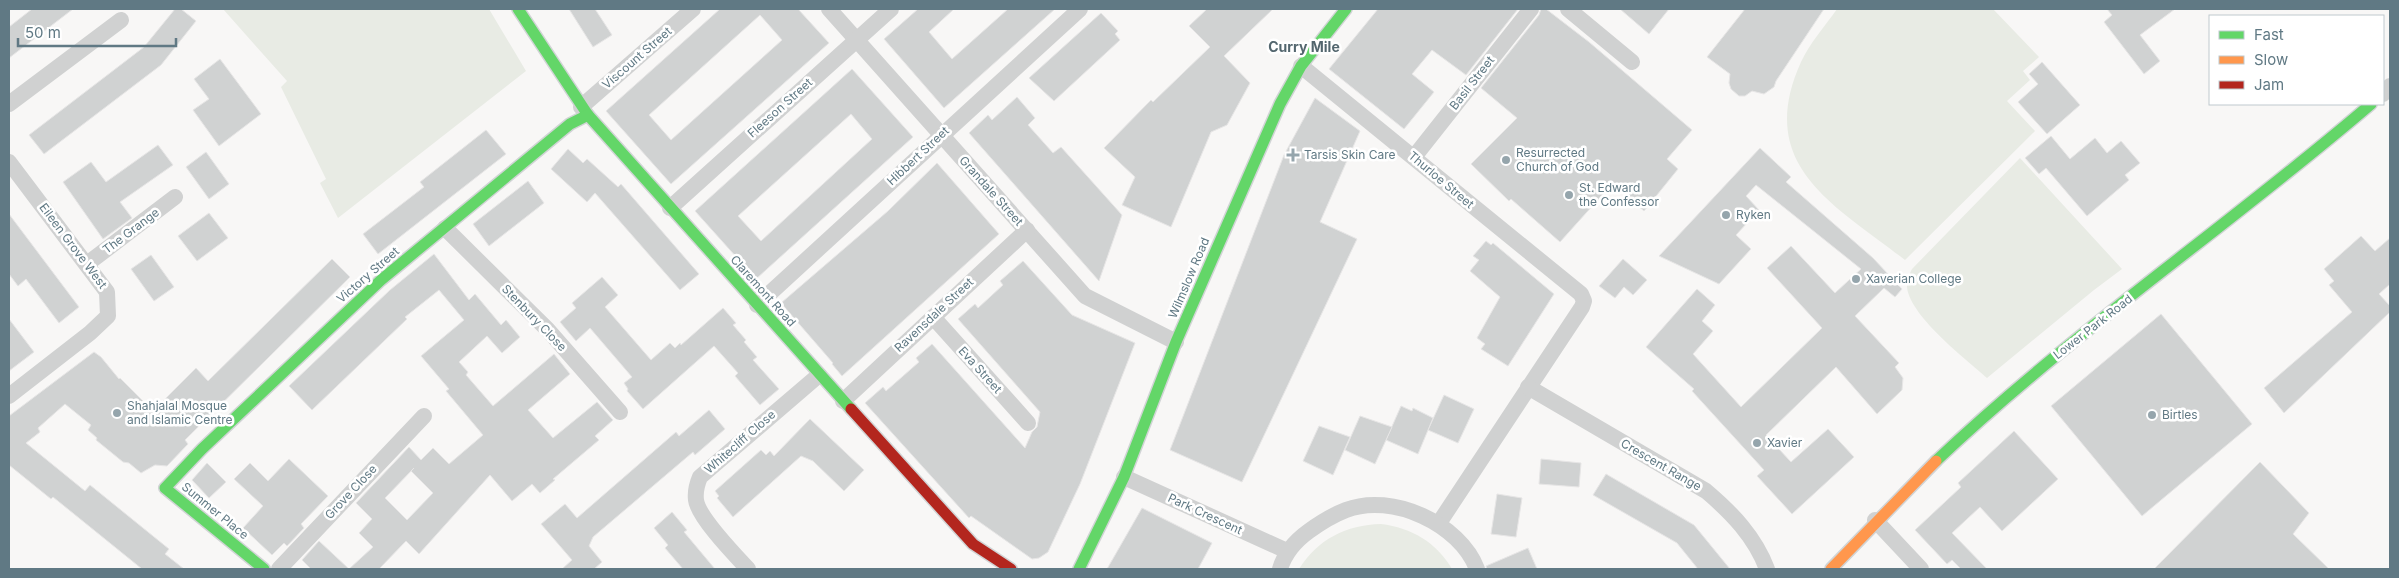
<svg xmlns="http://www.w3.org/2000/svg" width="2399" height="578" viewBox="0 0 2399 578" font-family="Inter,sans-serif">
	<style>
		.green { fill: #e8ebe4 }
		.building { fill: #d0d2d2; stroke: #e7e6e6; fill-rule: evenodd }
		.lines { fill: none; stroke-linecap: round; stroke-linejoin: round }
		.fast-casing { stroke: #d1d4d5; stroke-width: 14 }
		.slow-casing { stroke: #d1d4d5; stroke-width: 14 }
		.jam-casing { stroke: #d1d4d5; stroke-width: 14 }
		.street { stroke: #d0d1d1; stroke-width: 16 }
		.fast { stroke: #63d668; stroke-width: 11 }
		.slow { stroke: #ff974d; stroke-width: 11 }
		.jam { stroke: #b3261e; stroke-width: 11 }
		.poi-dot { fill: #95a5ac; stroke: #fff; stroke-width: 2 }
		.labels { text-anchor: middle; stroke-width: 5; stroke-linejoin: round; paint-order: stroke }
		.street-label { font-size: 12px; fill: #607984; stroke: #fff }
		.poi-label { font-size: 12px; fill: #607984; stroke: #fff; text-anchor: start }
		.neighbourhood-label { font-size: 14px; font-weight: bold; fill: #53666e; stroke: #fff }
	</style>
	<rect width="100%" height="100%" fill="#f8f7f6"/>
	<g class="green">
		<polygon points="223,9 489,9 526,71 338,218 320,183 326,179 281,87 287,81"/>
		<path d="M1837,9H1993L2039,57L2023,71L2030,80L2007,101L2035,131L1905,260C1835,205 1754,166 1801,62C1810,43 1825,26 1837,9Z"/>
		<path d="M2020,158L2122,269L2094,290L1987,378C1967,360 1904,312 1907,283C1907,279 1910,273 1912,269Z"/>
		<path d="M1381,524C1412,528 1436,542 1452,569H1299C1318,539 1346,525 1381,524Z"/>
	</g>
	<g class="building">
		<polygon points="32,9 73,9 9,58 9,27"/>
		<polygon points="175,9 181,9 196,21 161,65 44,154 29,135 144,47"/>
		<polygon points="569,9 595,9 612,35 593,47"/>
		<path d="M720,9H798L829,43L671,184L606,111ZM760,15L782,40L671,140L649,115Z"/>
		<polygon points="918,9 954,9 929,32 952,59 1008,9 1055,9 944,108 884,39"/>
		<polygon points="1207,9 1273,9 1224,56 1250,83 1227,125 1211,132 1171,227 1122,205 1135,177 1104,148 1151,100 1153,102 1210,47 1189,26"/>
		<polygon points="1378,9 1518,9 1466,75 1432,50 1412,74 1434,92 1404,129 1329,69"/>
		<polygon points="1541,9 1546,9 1589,42 1692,130 1667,159 1678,169 1644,211 1613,183 1560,242 1511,199 1509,201 1471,164 1517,118 1481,88 1539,15"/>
		<polygon points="1620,9 1669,9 1649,34"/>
		<polygon points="1745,9 1824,9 1776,81 1774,87 1764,94 1752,91 1745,96 1739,96 1731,89 1729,83 1730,74 1707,57"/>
		<polygon points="2107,9 2175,9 2140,35 2160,61 2144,74 2104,22 2112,15"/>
		<polygon points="1101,13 1118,31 1115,34 1120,40 1054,101 1029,78"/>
		<polygon points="220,59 261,114 219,146 193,110 209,99 194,79"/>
		<polygon points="2042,62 2080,105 2047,134 2018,102 2038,84 2029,74"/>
		<path d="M852,69L913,137L756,279L695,211ZM851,114L872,139L761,241L738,216Z"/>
		<polygon points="1017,97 1035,118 1028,125 1053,153 1061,147 1122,215 1099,281 969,133 988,115 992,120"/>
		<polygon points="1315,98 1360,131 1320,222 1357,239 1242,482 1170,450 1284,155"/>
		<polygon points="486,130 506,154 378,254 363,234 424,187 420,182"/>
		<polygon points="2051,136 2070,159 2095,138 2107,153 2121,141 2140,163 2125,175 2129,180 2087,216 2046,168 2039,174 2025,158"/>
		<polygon points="158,145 173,165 120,202 132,218 103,239 63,182 91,162 106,182"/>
		<polygon points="1760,148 1791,177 1786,182 1873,258 1902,289 1895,297 1884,288 1855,316 1899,363 1895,367 1903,378 1902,390 1877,414 1836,367 1766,435 1791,462 1828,429 1854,457 1792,514 1757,476 1764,470 1692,391 1694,389 1646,347 1697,289 1715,305 1702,321 1713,331 1693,354 1741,407 1822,328 1767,268 1791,246 1835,293 1861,269 1756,185 1746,196 1759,210 1736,235 1751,249 1719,284 1659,256"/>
		<polygon points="568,149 583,163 587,159 618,187 621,184 699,274 680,290 595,193 587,202 551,169"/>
		<polygon points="206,152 229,184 209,199 186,167"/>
		<polygon points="937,163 999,234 842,376 832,364 833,363 781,303 888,211"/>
		<polygon points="528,181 544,203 489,246 473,224"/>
		<polygon points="209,213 228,238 197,261 178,236"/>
		<polygon points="9,214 79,307 59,323 26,279 18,286 9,274"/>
		<polygon points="2361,236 2375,251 2390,238 2390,284 2379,294 2390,306 2390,312 2284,413 2264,388 2352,312 2329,285 2334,281 2324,269"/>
		<polygon points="1486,241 1491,245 1493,243 1554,294 1508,366 1481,349 1485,344 1477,338 1500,297 1470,271 1479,260 1473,256"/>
		<path d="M434,254L469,300L475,294L501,325L506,320L520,337L502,353L487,336L459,362L468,372L466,375L493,406L554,354L570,374L528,410L553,438L597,402L613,420L595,436L599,440L553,479L555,480L540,493L532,484L512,501L490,475L419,554L406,541L379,569H349L373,547L359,533L372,519L356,503L409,447L421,460L433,448L449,464L483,435L446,391L449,389L421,356L464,320L439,290L405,317L407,319L312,410L289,386L390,290ZM414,468L411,471L433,493L407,520L385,498Z"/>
		<polygon points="151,255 174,287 154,301 131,269"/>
		<polygon points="332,259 350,277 185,440 188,444 167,466 155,465 141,473 129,463 123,462 96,440 97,438 88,430 91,425 65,404 38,428 40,432 26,443 85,491 90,485 169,549 165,554 184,569 142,569 53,497 51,499 9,465 9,416 94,352 101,357 119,379 120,378 153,411 196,368 208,381"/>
		<polygon points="1623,259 1647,280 1633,295 1624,287 1615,298 1599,286"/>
		<polygon points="1023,261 1072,315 1135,343 1080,484 1048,552 1039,558 1032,559 971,516 969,518 865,403 883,387 886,391 919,362 916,358 932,344 1025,448 1032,432 1037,427 1040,412 958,319 975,304 978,308 1003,285 1000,281"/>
		<polygon points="602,277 618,295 605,307 651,360 670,343 675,348 680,343 681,345 723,308 736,323 733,325 746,340 744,342 757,357 753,360 779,389 760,405 735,376 738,373 714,346 643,409 627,391 628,389 624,383 632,377 590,328 576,341 560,322 576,308 572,303"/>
		<polygon points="2161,314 2252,424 2142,516 2051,406"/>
		<polygon points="9,319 34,352 9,371"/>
		<polygon points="1444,395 1474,409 1458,443 1428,430"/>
		<polygon points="1401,406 1412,411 1413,408 1433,418 1418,454 1386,440"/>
		<polygon points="709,410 725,429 695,455 693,452 593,537 589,546 602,562 594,569 562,569 572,560 541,524 565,504 577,518 676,432 679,436"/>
		<polygon points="1360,416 1392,427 1375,464 1345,450"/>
		<polygon points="810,419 864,470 844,491 813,461 801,456 733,517 717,498 719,496 715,491 761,450 766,455 770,451 774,456"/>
		<polygon points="1319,426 1350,437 1333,475 1303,461"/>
		<polygon points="2014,431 2058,479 2002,531 1980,507 1952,533 1987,569 1961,569 1952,560 1947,564 1915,530 1961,487 1958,483"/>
		<polygon points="289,459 328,496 301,524 304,528 287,546 284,543 272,555 243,528 263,506 234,479 250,463 268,481"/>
		<polygon points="1541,459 1581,463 1579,487 1539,484"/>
		<polygon points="2260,462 2309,513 2293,534 2329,569 2154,569"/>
		<polygon points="207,463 226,482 209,498 192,480"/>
		<polygon points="1606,474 1694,525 1730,569 1698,569 1677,543 1593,495"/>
		<polygon points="1497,494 1522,498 1516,537 1491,534"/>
		<polygon points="1142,508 1212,543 1198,569 1107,569"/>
		<polygon points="672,512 687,530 684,532 715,569 683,569 665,548 668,545 654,528"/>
		<polygon points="319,541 349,569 311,569 302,560"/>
		<polygon points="1528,548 1537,569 1487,569 1486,566"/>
	</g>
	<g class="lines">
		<g class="fast-casing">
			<g id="fast">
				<polyline points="518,9 588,115 851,409"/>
				<path d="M1936,461C2072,332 2229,226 2371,104"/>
				<polyline points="264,569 165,488 202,449 381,280 570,124 588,115"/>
				<polyline points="1079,569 1124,477 1176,342 1280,104 1301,66 1346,9"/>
			</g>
		</g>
		<g class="slow-casing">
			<polyline id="slow" points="1831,569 1936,461"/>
		</g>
		<g class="jam-casing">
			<polyline id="jam" points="851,409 973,544 1011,569"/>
		</g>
		<g class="street">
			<polyline points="829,9 1085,296 1176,342"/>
			<polyline points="1568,9 1632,62"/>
			<polyline points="1301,66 1581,294 1584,301 1582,307 1439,523"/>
			<polyline points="2383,94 2390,86"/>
			<polyline points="9,104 121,20"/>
			<polyline points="581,107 693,9"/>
			<polyline points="1414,157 1531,9"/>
			<polyline points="9,162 107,292 108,316 90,333 9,396"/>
			<polyline points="670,208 891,9"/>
			<polyline points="445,228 548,330 620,412"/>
			<polyline points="87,264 175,197"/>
			<polyline points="757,305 1080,9"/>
			<polyline points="933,317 1028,423"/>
			<path d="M1528,387L1706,491C1732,513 1755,537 1767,569"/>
			<polyline points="843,401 1027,230"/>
			<polyline points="1124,477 1287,551"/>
			<polyline points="1875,520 1921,569"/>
			<polyline points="279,569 424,416"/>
			<path d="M748,569C735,555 698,517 696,500C695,492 697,484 700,477L819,375"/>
			<path d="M1280,569C1285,552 1295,541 1309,531C1320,523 1333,515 1346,510C1392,492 1460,524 1477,569"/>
		</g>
		<use href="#fast" class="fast"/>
		<use href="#slow" class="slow"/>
		<use href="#jam" class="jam"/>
	</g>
	<g class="poi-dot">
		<path d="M1290.5 147.5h5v5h5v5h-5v5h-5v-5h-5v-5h5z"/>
		<circle cx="1506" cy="160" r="5"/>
		<circle cx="1569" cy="195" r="5"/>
		<circle cx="1726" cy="215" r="5"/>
		<circle cx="1856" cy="279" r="5"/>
		<circle cx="117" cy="413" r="5"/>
		<circle cx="2152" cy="415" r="5"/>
		<circle cx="1757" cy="443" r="5"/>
	</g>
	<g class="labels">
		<g class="street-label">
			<text transform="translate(637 58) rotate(-41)" y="4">Viscount Street</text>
			<text transform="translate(1472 83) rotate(-52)" y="4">Basil Street</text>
			<text transform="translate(780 108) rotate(-42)" y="4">Fleeson Street</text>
			<text transform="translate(918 156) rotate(-43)" y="4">Hibbert Street</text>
			<text transform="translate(1441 180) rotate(40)" y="4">Thurloe Street</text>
			<text transform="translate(991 191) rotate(48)" y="4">Grandale Street</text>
			<text transform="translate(131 231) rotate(-37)" y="4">The Grange</text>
			<text transform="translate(73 246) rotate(53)" y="4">Eileen Grove West</text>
			<text transform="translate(368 275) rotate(-41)" y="4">Victory Street</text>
			<text transform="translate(1189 278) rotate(-67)" y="4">Wilmslow Road</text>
			<text transform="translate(763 291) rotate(48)" y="4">Claremont Road</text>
			<text transform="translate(934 315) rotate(-43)" y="4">Ravensdale Street</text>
			<text transform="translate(534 318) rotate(46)" y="4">Stenbury Close</text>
			<text transform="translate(2093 327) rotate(-38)" y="4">Lower Park Road</text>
			<text transform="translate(980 370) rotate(48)" y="4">Eva Street</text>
			<text transform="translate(740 442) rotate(-41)" y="4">Whitecliff Close</text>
			<text transform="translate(1661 465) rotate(30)" y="4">Crescent Range</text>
			<text transform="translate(351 492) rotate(-47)" y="4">Grove Close</text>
			<text transform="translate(215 511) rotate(39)" y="4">Summer Place</text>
			<text transform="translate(1205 514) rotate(25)" y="4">Park Crescent</text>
		</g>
		<g class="poi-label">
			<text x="1516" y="157">Resurrected<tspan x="1516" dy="14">Church of God</tspan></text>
			<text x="1304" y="159">Tarsis Skin Care</text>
			<text x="1579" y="192">St. Edward<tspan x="1579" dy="14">the Confessor</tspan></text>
			<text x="1736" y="219">Ryken</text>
			<text x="1866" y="283">Xaverian College</text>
			<text x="127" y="410">Shahjalal Mosque<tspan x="127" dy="14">and Islamic Centre</tspan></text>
			<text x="2162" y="419">Birtles</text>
			<text x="1767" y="447">Xavier</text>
		</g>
		<g class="neighbourhood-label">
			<text x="1304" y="52">Curry Mile</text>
		</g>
	</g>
	<rect width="2399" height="578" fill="none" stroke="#607984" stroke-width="20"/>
	<rect x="2209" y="15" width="175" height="90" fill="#ffffff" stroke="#bfc9ce"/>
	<rect x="2219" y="31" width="25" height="8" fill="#63d668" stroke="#bfc9ce"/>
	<text x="2254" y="40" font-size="15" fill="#607984">Fast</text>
	<rect x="2219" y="56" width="25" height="8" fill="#ff974d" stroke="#bfc9ce"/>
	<text x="2254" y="65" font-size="15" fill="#607984">Slow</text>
	<rect x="2219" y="81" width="25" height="8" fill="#b3261e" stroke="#bfc9ce"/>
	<text x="2254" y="90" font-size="15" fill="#607984">Jam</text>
	<path d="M18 38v8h158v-8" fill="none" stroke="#607984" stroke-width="2.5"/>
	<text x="25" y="38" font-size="15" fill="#607984" stroke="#ffffff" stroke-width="4" paint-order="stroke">50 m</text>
</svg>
